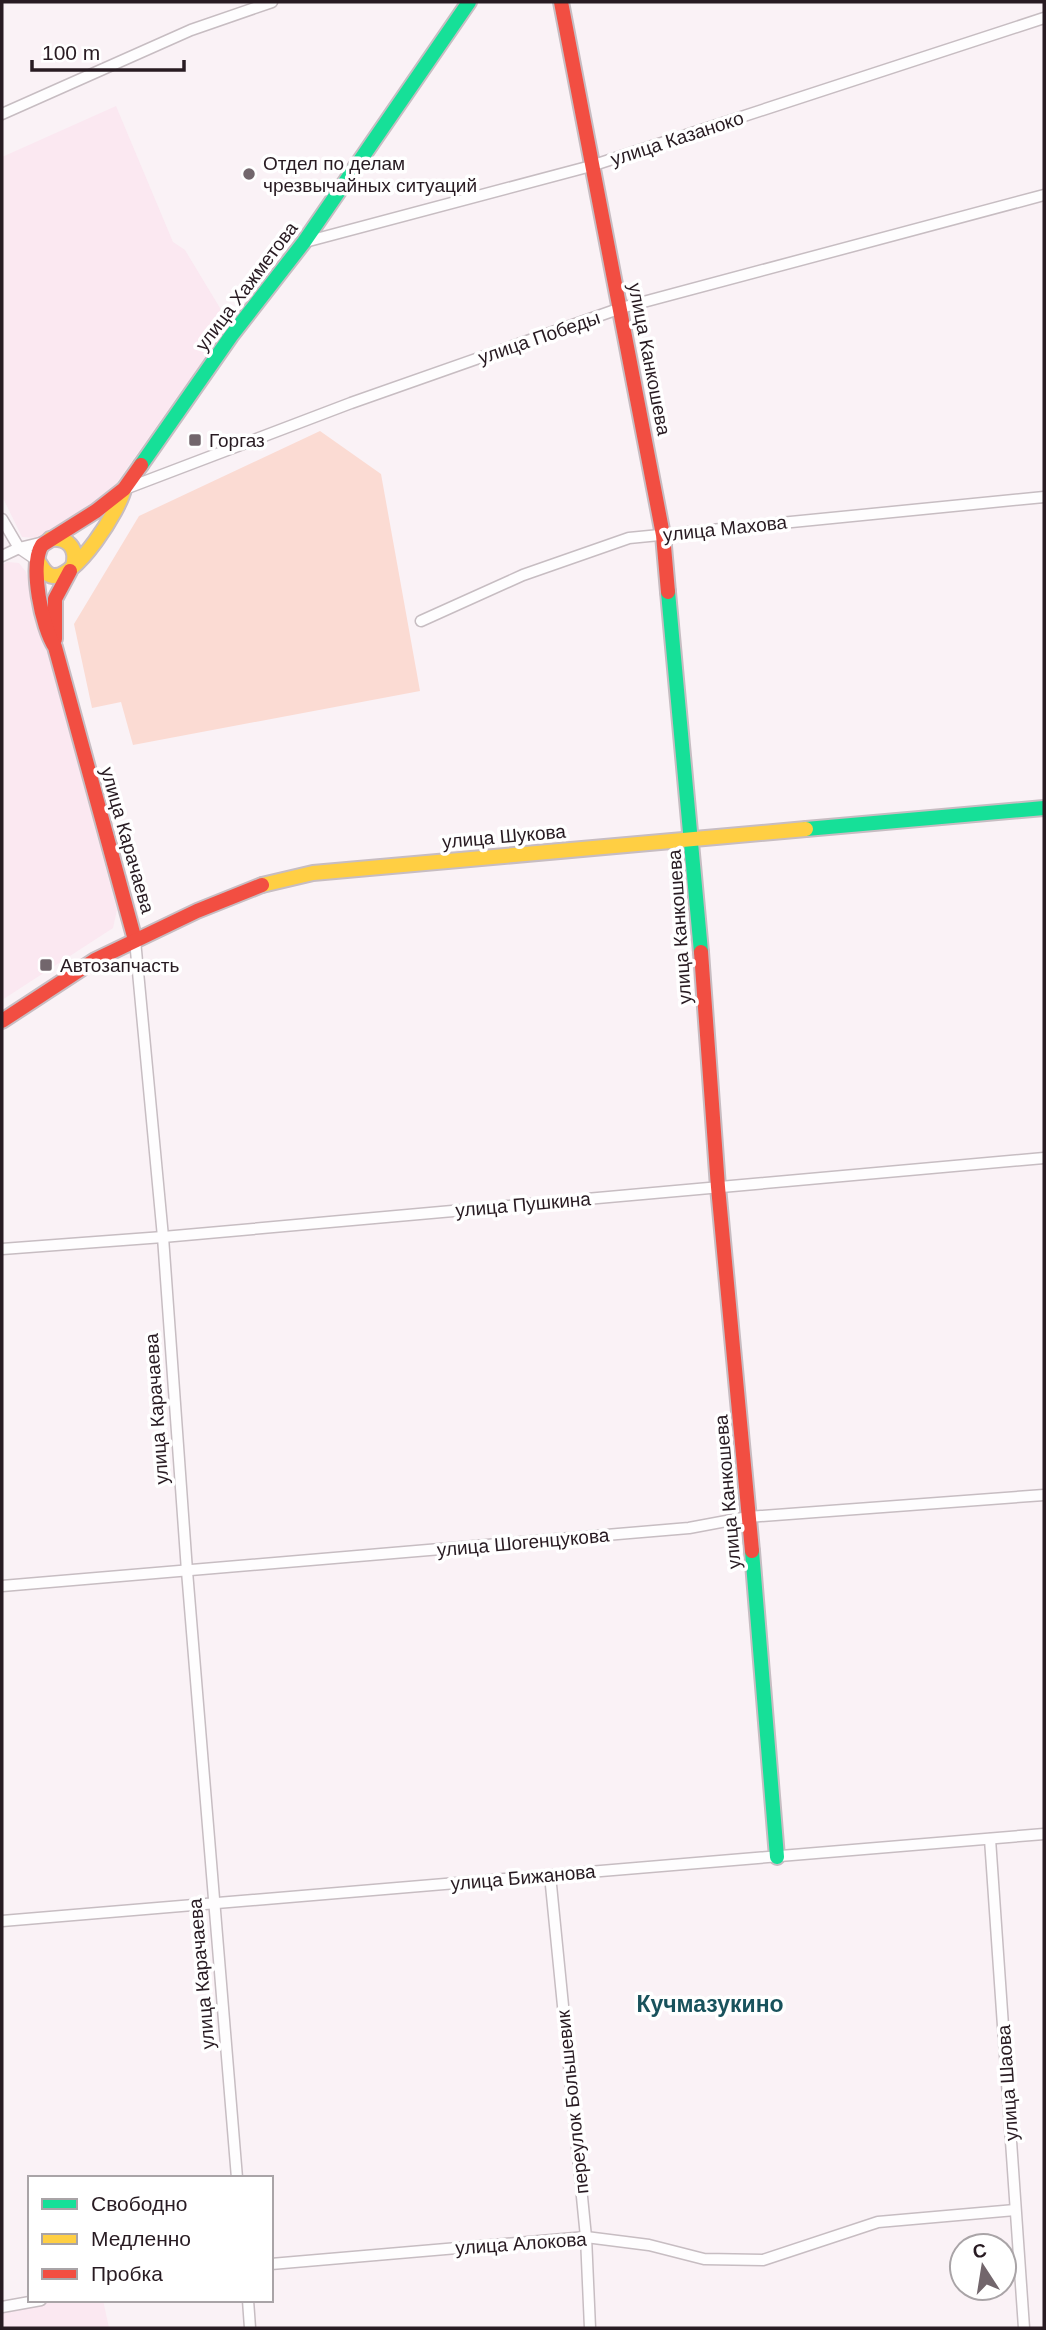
<svg xmlns="http://www.w3.org/2000/svg" width="1046" height="2330" viewBox="0 0 1046 2330" font-family="Arial,sans-serif">
	<style>
		.built { fill: #fbe8f1 }
		.green { fill: #fbdbd3 }
		.lines { fill: none; stroke-linecap: round; stroke-linejoin: round }
		.street-casing { stroke: #c7bdc2; stroke-width: 13 }
		.fast-casing { stroke: #c7bdc2; stroke-width: 18 }
		.slow-casing { stroke: #c7bdc2; stroke-width: 18 }
		.jam-casing { stroke: #c7bdc2; stroke-width: 18 }
		.street { stroke: #fefdfe; stroke-width: 10 }
		.fast { stroke: #16e098; stroke-width: 14 }
		.slow { stroke: #ffcf43; stroke-width: 14 }
		.jam { stroke: #f24e42; stroke-width: 14 }
		.poi-dot { fill: #72666c; stroke: #fff; stroke-width: 2.5 }
		.labels { text-anchor: middle; stroke-width: 7; stroke-linejoin: round; paint-order: stroke }
		.street-label { font-size: 19px; fill: #281b22; stroke: #fff }
		.poi-label { font-size: 19px; fill: #281b22; stroke: #fff; text-anchor: start }
		.quarter-label { font-size: 23px; font-weight: bold; fill: #19525c; stroke: #fff }
	</style>
	<rect width="100%" height="100%" fill="#faf2f6"/>
	<g class="built">
		<polygon points="116,106 173,242 185,250 229,323 108,495 36,538 22,537 2,496 2,157"/>
		<polygon points="7,562 19,563 26,572 117,910 113,928 2,1000 2,565"/>
		<polygon points="65,2300 103,2300 109,2328 2,2328 2,2310"/>
	</g>
	<polygon class="green" points="320,431 381,474 420,691 133,745 121,702 92,708 74,624 139,516"/>
	<g class="lines">
		<g class="street-casing">
			<g id="street">
				<polyline points="2,114 191,30 272,2"/>
				<polyline points="305,242 591,166 1044,18"/>
				<polyline points="125,489 351,403 621,308 1044,195"/>
				<polyline points="2,519 19,548 38,561"/>
				<polyline points="2,556 19,548 44,542"/>
				<polyline points="421,621 523,575 629,538 1044,497"/>
				<polyline points="135,940 163,1237 187,1571 237,2178"/>
				<polyline points="2,1249 163,1237 1044,1158"/>
				<polyline points="2,1586 689,1528 748,1517 1044,1495"/>
				<polyline points="990,1839 1024,2328"/>
				<polyline points="550,1875 586,2237 590,2328"/>
				<polyline points="2,1921 1044,1834"/>
				<polyline points="271,2264 586,2237 649,2245 704,2259 763,2260 878,2222 1015,2210"/>
				<polyline points="248,2300 250,2328"/>
				<polyline points="2,2307 41,2300"/>
			</g>
		</g>
		<g class="fast-casing">
			<g id="fast">
				<polyline points="141,465 231,336 304,242 469,2"/>
				<polyline points="668,592 701,952"/>
				<polyline points="806,829 1044,808"/>
				<polyline points="752,1551 777,1857"/>
			</g>
		</g>
		<g class="slow-casing">
			<g id="slow">
				<path d="M50,539C68,537 78,548 73,566"/>
				<path d="M38,561C42,567 45,575 53,576C76,579 120,509 124,489"/>
				<polyline points="262,885 313,873 806,829"/>
			</g>
		</g>
		<g class="jam-casing">
			<g id="jam">
				<polyline points="561,2 663,535 668,592"/>
				<polyline points="55,639 55,599 70,571"/>
				<path d="M135,940L55,647C42,628 29,565 42,545L96,511L124,489L141,465"/>
				<polyline points="701,952 718,1187 752,1551"/>
				<polyline points="2,1021 95,960 197,911 262,885"/>
			</g>
		</g>
		<use href="#street" class="street"/>
		<use href="#fast" class="fast"/>
		<use href="#slow" class="slow"/>
		<use href="#jam" class="jam"/>
	</g>
	<g class="poi-dot">
		<circle cx="249" cy="174" r="7"/>
		<rect x="188" y="433" width="14" height="14" rx="3.5"/>
		<rect x="39" y="958" width="14" height="14" rx="3.5"/>
	</g>
	<g class="labels">
		<g class="street-label">
			<text transform="translate(677 138) rotate(-18)" y="7">улица Казаноко</text>
			<text transform="translate(246 286) rotate(-53)" y="7">улица Хажметова</text>
			<text transform="translate(539 337) rotate(-19)" y="7">улица Победы</text>
			<text transform="translate(650 359) rotate(79)" y="7">улица Канкошева</text>
			<text transform="translate(725 528) rotate(-6)" y="7">улица Махова</text>
			<text transform="translate(504 836) rotate(-5)" y="7">улица Шукова</text>
			<text transform="translate(128 840) rotate(74)" y="7">улица Карачаева</text>
			<text transform="translate(679 927) rotate(-94)" y="7">улица Канкошева</text>
			<text transform="translate(523 1204) rotate(-5)" y="7">улица Пушкина</text>
			<text transform="translate(156 1409) rotate(-94)" y="7">улица Карачаева</text>
			<text transform="translate(727 1492) rotate(-95)" y="7">улица Канкошева</text>
			<text transform="translate(523 1542) rotate(-5)" y="7">улица Шогенцукова</text>
			<text transform="translate(523 1877) rotate(-5)" y="7">улица Бижанова</text>
			<text transform="translate(201 1974) rotate(-95)" y="7">улица Карачаева</text>
			<text transform="translate(1007 2083) rotate(-94)" y="7">улица Шаова</text>
			<text transform="translate(572 2102) rotate(-96)" y="7">переулок Большевик</text>
			<text transform="translate(521 2243) rotate(-4)" y="7">улица Алокова</text>
		</g>
		<g class="poi-label">
			<text x="263" y="170">Отдел по делам<tspan x="263" dy="22">чрезвычайных ситуаций</tspan></text>
			<text x="209" y="447">Горгаз</text>
			<text x="60" y="972">Автозапчасть</text>
		</g>
		<g class="quarter-label">
			<text x="710" y="2012">Кучмазукино</text>
		</g>
	</g>
	<rect width="1046" height="2330" fill="none" stroke="#281b22" stroke-width="7"/>
	<rect x="28" y="2176" width="245" height="126" fill="#ffffff" stroke="#a9a4a7" stroke-width="2"/>
	<rect x="42" y="2199" width="35" height="10" fill="#16e098" stroke="#a9a4a7" stroke-width="2"/>
	<text x="91" y="2211" font-size="21" fill="#281b22">Свободно</text>
	<rect x="42" y="2234" width="35" height="10" fill="#ffcf43" stroke="#a9a4a7" stroke-width="2"/>
	<text x="91" y="2246" font-size="21" fill="#281b22">Медленно</text>
	<rect x="42" y="2269" width="35" height="10" fill="#f24e42" stroke="#a9a4a7" stroke-width="2"/>
	<text x="91" y="2281" font-size="21" fill="#281b22">Пробка</text>
	<g transform="translate(983 2267) rotate(348)"><circle r="33" fill="#ffffff" stroke="#a9a4a7" stroke-width="2"/>
	<path d="M0-5L12 26L0 18L-12 26Z" fill="#72666c"/>
	<text y="-10" font-size="19" font-weight="bold" text-anchor="middle" fill="#281b22">С</text>
	</g>
	<path d="M32 60v10h152v-10" fill="none" stroke="#281b22" stroke-width="3.5"/>
	<text x="42" y="60" font-size="21" fill="#281b22" stroke="#ffffff" stroke-width="5" paint-order="stroke">100 m</text>
</svg>
